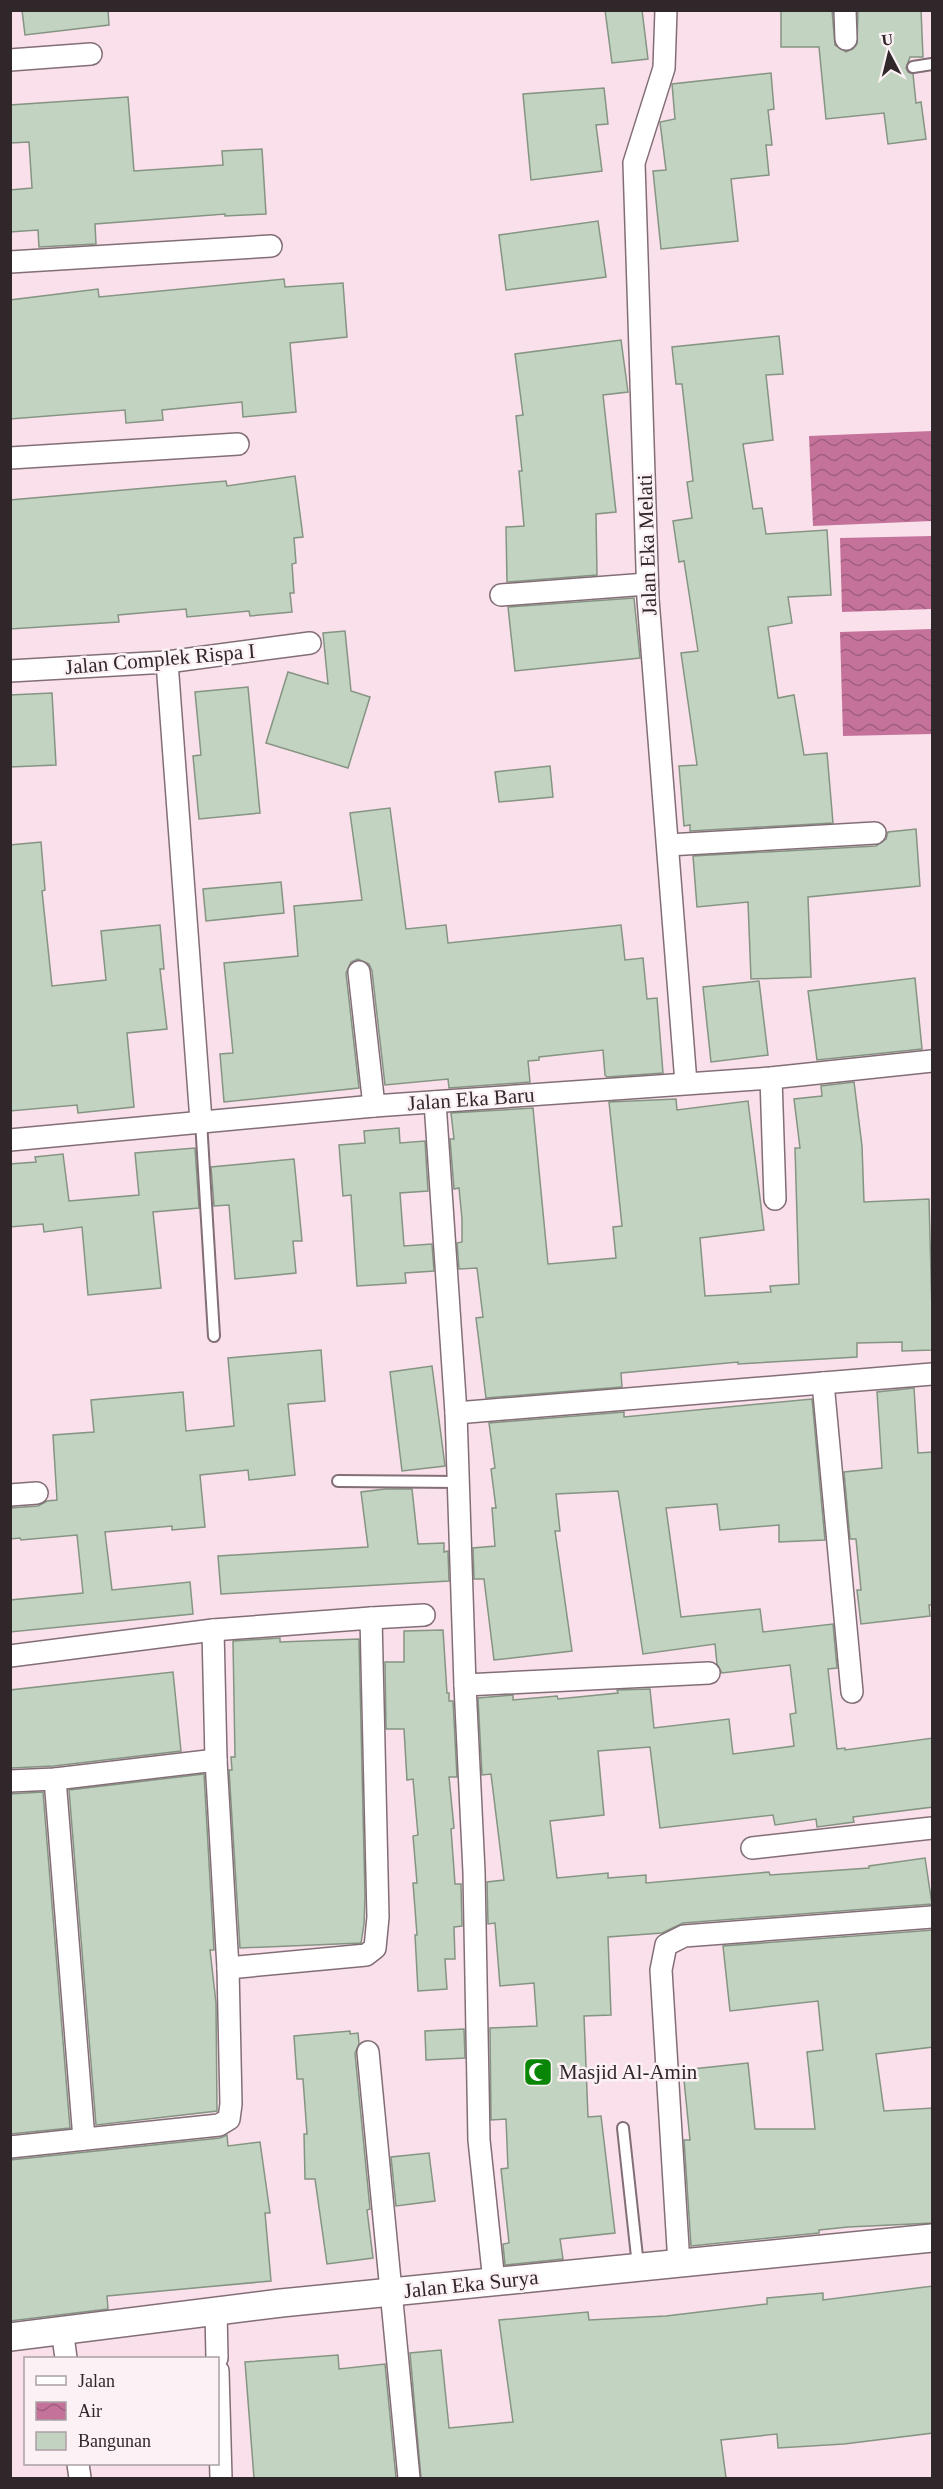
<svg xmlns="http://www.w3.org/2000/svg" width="943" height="2489" viewBox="0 0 943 2489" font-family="Georgia,serif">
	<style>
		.water { fill: url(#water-waves) }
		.building { fill: #c3d3c1; stroke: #859483; stroke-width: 1.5 }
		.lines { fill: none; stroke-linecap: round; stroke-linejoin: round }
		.service-casing { stroke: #836e77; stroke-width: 14 }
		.minor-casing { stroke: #836e77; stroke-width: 24 }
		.tertiary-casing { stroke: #836e77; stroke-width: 30 }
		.service { stroke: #fff; stroke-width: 10 }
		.minor { stroke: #fff; stroke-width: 21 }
		.tertiary { stroke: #fff; stroke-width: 27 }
		.labels { text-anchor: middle; stroke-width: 5; stroke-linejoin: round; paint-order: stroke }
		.street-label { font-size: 21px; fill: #30272b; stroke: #fcf2f6 }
		.poi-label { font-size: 21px; fill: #30272b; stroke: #fcf2f6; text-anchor: start }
	</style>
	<defs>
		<pattern id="water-waves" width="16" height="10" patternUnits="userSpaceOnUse" patternTransform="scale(1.5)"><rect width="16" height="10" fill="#c4729a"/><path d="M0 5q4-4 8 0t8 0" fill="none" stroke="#a05e7e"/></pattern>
	</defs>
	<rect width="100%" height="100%" fill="#f9e0eb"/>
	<g class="water">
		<polygon points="932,431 932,521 813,526 809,436"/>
		<polygon points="932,536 932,609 842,612 840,538"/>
		<polygon points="932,629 932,734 843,736 840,632"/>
	</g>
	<g class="building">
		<polygon points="22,10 108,10 109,25 25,35"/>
		<polygon points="605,10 642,10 648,59 612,63"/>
		<polygon points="781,10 832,10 835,45 846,52 853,49 857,44 858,10 921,10 923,57 910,57 906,68 908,72 913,74 916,103 921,102 926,139 888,144 884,113 826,119 819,47 781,47"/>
		<polygon points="771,73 774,109 768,110 772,145 766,145 769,175 731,179 738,241 661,249 653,171 666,170 660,122 675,119 672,84"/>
		<polygon points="604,88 608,124 596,125 602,171 531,180 523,94"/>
		<polygon points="128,97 134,171 223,165 222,151 262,149 266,214 225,216 225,214 95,224 96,244 39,247 38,230 10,232 10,190 32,188 29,142 10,143 10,105"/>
		<polygon points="598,221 606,277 506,290 499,235"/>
		<polygon points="284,279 285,287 343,283 347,337 290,343 296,412 243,417 242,402 162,410 163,420 126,423 125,410 10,419 10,300 98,289 99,297"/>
		<polygon points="779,336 783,374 766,375 773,440 743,444 753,509 762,508 766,534 827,530 831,595 788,597 792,623 768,627 778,698 794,695 804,755 827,753 833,823 690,831 690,825 684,826 679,766 697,765 681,653 698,651 684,561 679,562 673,521 692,518 687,482 693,481 682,384 676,384 672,347"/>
		<polygon points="621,340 628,392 603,395 616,512 596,514 597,575 507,582 506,527 524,526 519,471 522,471 516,416 523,415 515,354"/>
		<polygon points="295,476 303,537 294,538 296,563 292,564 294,593 290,593 292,612 250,616 249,611 187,617 186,609 118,615 119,622 10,629 10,500 226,481 227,486"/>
		<polygon points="634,598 640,658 515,671 508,607"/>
		<polygon points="345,631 351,691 370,697 348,768 266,743 288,672 328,684 323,633"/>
		<polygon points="248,687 260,813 199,819 193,756 201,755 195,692"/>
		<polygon points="52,693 56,765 10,767 10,695"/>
		<polygon points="550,766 553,797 499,802 495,772"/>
		<polygon points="390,808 406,929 446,925 448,943 621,925 625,960 643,958 647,999 657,998 663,1073 607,1077 605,1075 603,1050 539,1057 539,1060 528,1061 530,1082 449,1088 448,1079 385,1085 372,971 369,964 358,959 351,962 346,973 359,1088 224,1102 220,1054 233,1053 224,963 298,956 294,906 362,900 350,813"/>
		<polygon points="916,829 920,886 808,897 811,977 751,979 748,902 697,907 693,856 876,846 886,839 888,832"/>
		<polygon points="41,842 45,890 42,891 52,986 106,980 101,931 160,925 164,969 160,969 167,1029 127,1033 134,1107 78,1113 77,1105 10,1111 10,845"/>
		<polygon points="281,882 284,913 206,921 203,889"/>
		<polygon points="915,978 922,1049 817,1060 808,991"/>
		<polygon points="759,981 768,1055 711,1062 703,987"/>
		<polygon points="854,1082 862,1146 864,1202 929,1199 933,1350 902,1351 902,1342 857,1343 857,1357 738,1364 738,1362 621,1373 622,1387 486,1398 476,1318 483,1317 477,1268 459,1269 457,1243 462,1242 462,1219 459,1188 454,1189 450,1139 454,1139 451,1113 533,1108 548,1264 616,1258 613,1227 622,1226 609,1102 676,1099 677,1110 748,1101 764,1230 700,1238 705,1296 771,1292 770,1286 799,1284 795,1148 800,1148 794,1099 822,1096 821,1086"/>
		<polygon points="399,1128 400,1143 425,1141 428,1191 400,1193 404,1246 432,1244 434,1271 405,1273 406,1283 357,1286 351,1195 343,1196 339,1145 365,1143 364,1131"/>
		<polygon points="195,1148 199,1208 153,1212 161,1288 88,1295 82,1227 44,1232 43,1224 10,1227 10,1164 36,1162 35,1157 63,1154 69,1201 139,1195 135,1153"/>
		<polygon points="294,1159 302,1241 293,1241 296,1273 235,1279 229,1205 214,1206 211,1167"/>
		<polygon points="321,1350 325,1401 288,1404 295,1475 249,1480 248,1470 200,1475 205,1527 172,1530 172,1526 105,1532 112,1590 190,1582 193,1614 10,1632 10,1600 83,1593 77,1535 21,1540 20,1538 10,1539 10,1508 38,1506 47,1501 57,1500 53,1435 94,1432 91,1400 183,1392 186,1431 234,1426 228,1358"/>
		<polygon points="432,1366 445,1466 402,1471 390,1372"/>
		<polygon points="914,1388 918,1453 933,1452 933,1605 929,1605 930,1616 861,1624 857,1590 861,1590 856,1539 850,1539 844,1472 882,1468 877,1392"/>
		<polygon points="812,1399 825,1540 779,1542 779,1525 720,1530 717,1504 666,1508 681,1617 760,1609 763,1632 833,1624 837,1668 828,1669 837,1749 845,1748 845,1750 933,1738 933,1807 853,1817 854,1822 817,1827 816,1819 775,1825 773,1815 660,1828 650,1747 598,1751 604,1815 550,1821 557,1878 608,1873 608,1878 646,1875 646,1883 769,1872 770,1875 869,1868 869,1866 925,1858 932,1904 683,1923 662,1933 608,1937 611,2015 584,2016 588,2117 601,2116 615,2233 560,2239 563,2259 505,2265 503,2244 509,2243 501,2169 508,2168 506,2119 491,2120 490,2028 537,2026 534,1983 500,1986 495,1923 488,1924 487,1882 504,1880 491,1774 482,1775 478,1698 513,1695 513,1700 557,1696 558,1699 618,1693 617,1690 650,1689 654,1728 729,1719 733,1754 794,1746 790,1714 796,1713 790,1665 722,1673 717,1664 715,1644 643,1654 618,1491 556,1494 560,1531 555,1531 572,1651 494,1660 484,1579 474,1579 473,1548 495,1546 492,1508 496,1508 491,1469 495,1468 489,1423 624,1412 624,1417"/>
		<polygon points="385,1489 412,1489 418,1544 444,1543 444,1552 448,1551 449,1581 221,1594 218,1556 368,1547 361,1492"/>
		<polygon points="443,1630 447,1693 449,1693 449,1701 453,1701 457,1777 449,1777 454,1828 451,1829 455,1884 461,1884 462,1926 454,1927 455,1959 445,1959 447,1989 418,1991 415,1935 417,1935 413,1883 417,1883 413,1836 418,1835 413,1779 407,1780 404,1729 386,1729 385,1662 404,1662 404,1631"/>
		<polygon points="280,1638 280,1642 359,1639 365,1896 364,1924 361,1943 240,1948 229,1770 232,1770 231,1757 235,1757 233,1641"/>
		<polygon points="173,1672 181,1751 54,1766 11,1768 10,1690"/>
		<polygon points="204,1774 214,1950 210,1950 216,2003 217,2111 96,2125 69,1790"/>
		<polygon points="43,1792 70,2128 10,2134 10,1794"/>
		<polygon points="933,1930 933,2047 876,2054 884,2111 933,2108 933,2223 848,2227 819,2230 819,2233 691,2246 684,2140 690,2140 683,2070 748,2063 755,2129 815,2129 807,2052 823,2050 818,2001 730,2011 723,1946"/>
		<polygon points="464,2029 465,2058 426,2060 425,2031"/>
		<polygon points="350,2031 350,2034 358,2033 359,2044 355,2053 370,2209 367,2210 373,2258 327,2264 315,2179 305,2179 304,2134 307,2134 303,2079 297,2079 294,2036"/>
		<polygon points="227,2135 228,2146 260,2142 270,2213 265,2213 271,2281 107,2296 108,2309 10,2321 10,2160 220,2138"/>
		<polygon points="429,2153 435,2201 396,2206 391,2157"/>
		<polygon points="933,2286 933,2433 844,2444 778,2448 777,2434 721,2440 726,2478 421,2478 410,2353 441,2350 449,2428 513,2422 499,2320 588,2312 589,2320 666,2316 767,2304 767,2298 823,2293 823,2300"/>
		<polygon points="338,2355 339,2369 385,2364 396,2478 254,2478 245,2362"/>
	</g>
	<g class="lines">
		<g class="service-casing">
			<g id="service">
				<polyline points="913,67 932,64"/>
				<polyline points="201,1121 214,1336"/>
				<polyline points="338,1481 459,1482"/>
				<polyline points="623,2128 638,2266"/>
			</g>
		</g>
		<g class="minor-casing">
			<g id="minor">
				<polyline points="666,10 664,68 634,163 648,599 686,1083"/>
				<polyline points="845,10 846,39"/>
				<polyline points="10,60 91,54"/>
				<polyline points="10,262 271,246"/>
				<polyline points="10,458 238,444"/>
				<polyline points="501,595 647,584"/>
				<polyline points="167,662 201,1121"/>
				<polyline points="10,671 167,662 310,643"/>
				<polyline points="668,845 875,833"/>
				<polyline points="359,972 374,1106"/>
				<polyline points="771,1078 775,1199"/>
				<polyline points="435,1102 456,1413 465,1685 474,1872 479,2140 494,2282"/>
				<polyline points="10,1140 374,1106 771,1078 932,1061"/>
				<polyline points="823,1383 852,1692"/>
				<polyline points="456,1413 932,1374"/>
				<polyline points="10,1495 37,1493"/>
				<polyline points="371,1618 424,1615"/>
				<polyline points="213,1630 216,1760"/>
				<polyline points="10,1656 213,1630 371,1618 378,1917 375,1948 366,1955 228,1968"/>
				<polyline points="465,1685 709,1673"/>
				<polyline points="55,1779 84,2139"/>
				<polyline points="10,1781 55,1779 216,1760 228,1968 231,2104 229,2119 219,2125 10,2147"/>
				<polyline points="752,1848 932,1828"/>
				<polyline points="368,2052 409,2478"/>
				<polyline points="679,2264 661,1970 666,1945 684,1936 932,1917"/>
				<polyline points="216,2311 217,2358"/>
				<polyline points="62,2329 66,2358"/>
				<polyline points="218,2371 221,2478"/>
				<polyline points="78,2464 80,2478"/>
			</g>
		</g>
		<g class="tertiary-casing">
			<polyline id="tertiary" points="10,2337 281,2303 932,2238"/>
		</g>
		<use href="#service" class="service"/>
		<use href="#minor" class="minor"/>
		<use href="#tertiary" class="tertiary"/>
	</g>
	<defs>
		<g id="mosque-square" transform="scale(1.5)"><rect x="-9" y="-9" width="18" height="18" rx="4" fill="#0a8606" stroke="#fcf2f6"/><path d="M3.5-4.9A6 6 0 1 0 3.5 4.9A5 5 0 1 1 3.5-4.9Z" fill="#fff"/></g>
	</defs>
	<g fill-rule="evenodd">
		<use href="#mosque-square" x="538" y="2072"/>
	</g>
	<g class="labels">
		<g class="street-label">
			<text transform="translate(647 545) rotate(-92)" y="7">Jalan Eka Melati</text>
			<text transform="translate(160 659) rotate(-5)" y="7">Jalan Complek Rispa I</text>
			<text transform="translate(471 1099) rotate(-4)" y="7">Jalan Eka Baru</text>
			<text transform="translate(471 2284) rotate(-6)" y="7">Jalan Eka Surya</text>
		</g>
		<g class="poi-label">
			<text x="559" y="2079">Masjid Al-Amin</text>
		</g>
	</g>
	<rect width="943" height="2489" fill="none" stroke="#30272b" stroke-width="24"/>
	<rect x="24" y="2357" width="195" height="108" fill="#fcf2f6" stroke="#aaa1a5" stroke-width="1.5"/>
	<rect x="36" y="2376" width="30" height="9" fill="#ffffff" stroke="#aaa1a5" stroke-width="1.5"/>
	<text x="78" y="2387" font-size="18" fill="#30272b">Jalan</text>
	<rect x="36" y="2402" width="30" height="18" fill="url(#water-waves)" stroke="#aaa1a5" stroke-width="1.5"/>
	<text x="78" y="2417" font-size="18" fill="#30272b">Air</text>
	<rect x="36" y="2432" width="30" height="18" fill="#c3d3c1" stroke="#aaa1a5" stroke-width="1.5"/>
	<text x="78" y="2447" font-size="18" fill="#30272b">Bangunan</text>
	<g transform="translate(889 54) rotate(353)" stroke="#fcf2f6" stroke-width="4.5" paint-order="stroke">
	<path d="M0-4.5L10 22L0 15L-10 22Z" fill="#30272b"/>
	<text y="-9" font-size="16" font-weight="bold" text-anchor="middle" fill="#30272b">U</text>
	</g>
</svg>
